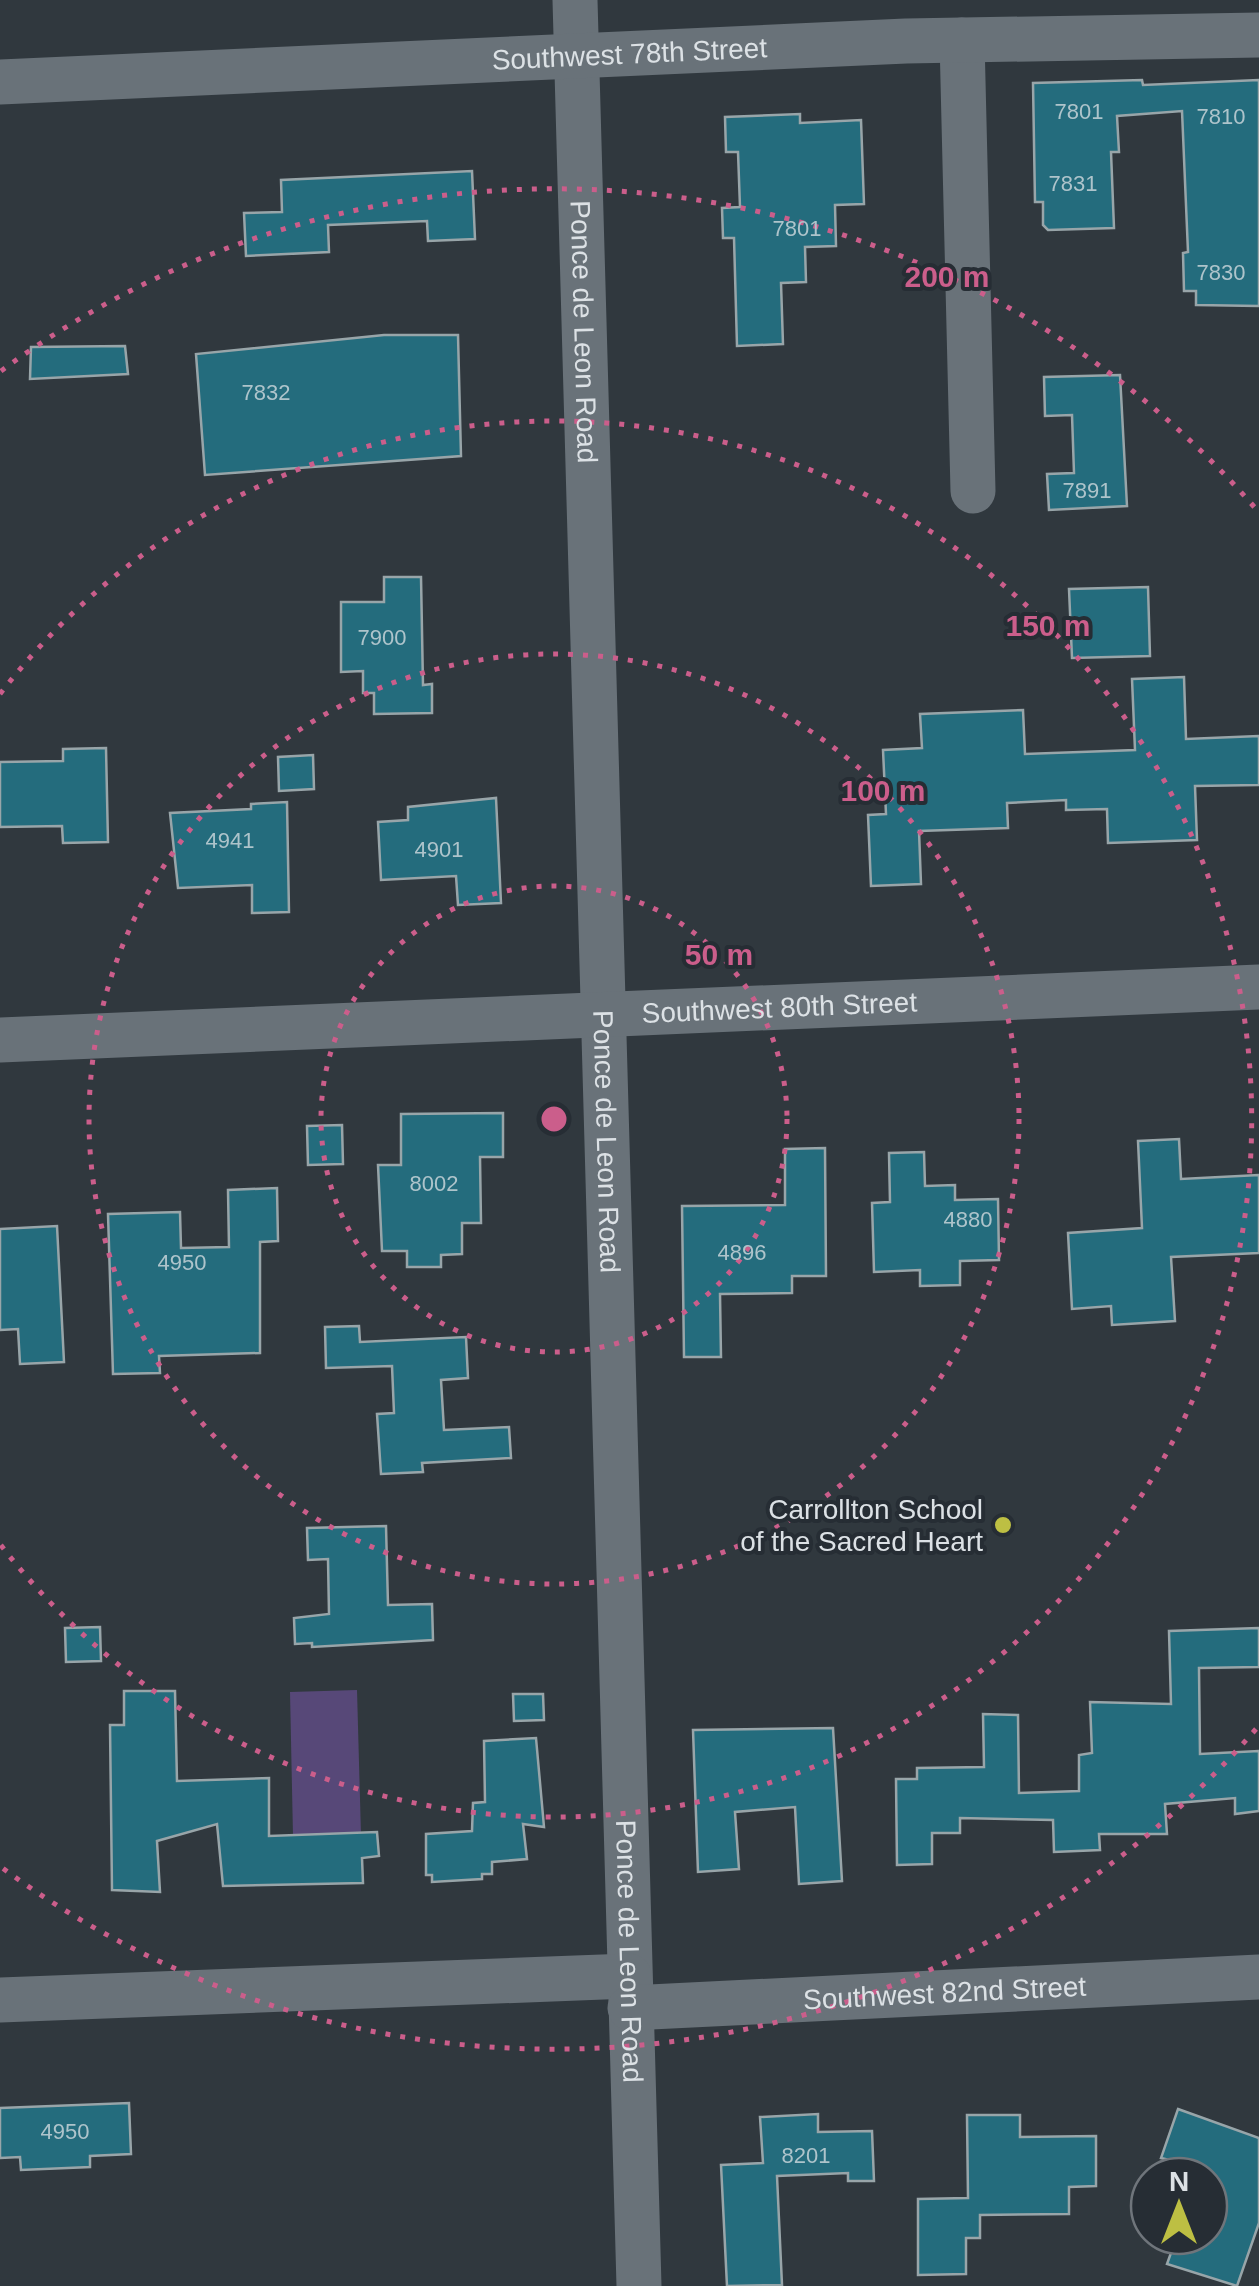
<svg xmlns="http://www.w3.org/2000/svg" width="1259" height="2286" viewBox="0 0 1259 2286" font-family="Helvetica,sans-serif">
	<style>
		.green { fill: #574878 }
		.building { fill: #246c7d; stroke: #98a5a9; stroke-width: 2.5 }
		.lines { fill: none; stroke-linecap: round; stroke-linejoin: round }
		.minor { stroke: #697279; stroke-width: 45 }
		.ring { fill: none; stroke: #cb5e8b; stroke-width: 5; stroke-dasharray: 5 10 }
		.poi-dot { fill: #bdbf43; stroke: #262d34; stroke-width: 4 }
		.labels { text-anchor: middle; stroke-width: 8; stroke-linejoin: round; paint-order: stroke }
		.number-label { font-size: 22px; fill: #aec4cb }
		.street-label { font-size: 28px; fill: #dce1e5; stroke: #262d34 }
		.poi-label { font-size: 28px; fill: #dce1e5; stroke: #262d34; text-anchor: end }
		.centre { fill: #cb5e8b; stroke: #262d34; stroke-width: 5 }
		.ring-label { font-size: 30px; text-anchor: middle; font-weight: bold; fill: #cb5e8b; stroke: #262d34; stroke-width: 8; stroke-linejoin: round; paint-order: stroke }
	</style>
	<rect width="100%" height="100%" fill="#30383e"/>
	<polygon class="green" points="357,1690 361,1835 293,1836 290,1692"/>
	<g class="building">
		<polygon points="1142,80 1143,85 1259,80 1259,306 1196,305 1196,291 1184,291 1183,253 1188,252 1182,111 1117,116 1119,152 1111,152 1114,228 1048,230 1043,225 1043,202 1035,202 1033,83"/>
		<polygon points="800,114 800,123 861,120 864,204 835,205 836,246 805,247 806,282 781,283 783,344 737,346 734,238 723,238 722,208 740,207 738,152 726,152 725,117"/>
		<polygon points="472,171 475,239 428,241 427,221 328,225 329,252 246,256 244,213 282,212 281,180"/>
		<polygon points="384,335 458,335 461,456 205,475 196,354"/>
		<polygon points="125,346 128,374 30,379 31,347"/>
		<polygon points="1120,375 1127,506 1049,510 1047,474 1074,473 1072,415 1045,416 1044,377"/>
		<polygon points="384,577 421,577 423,685 432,684 432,713 374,714 374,693 363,693 363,671 341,672 341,602 384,602"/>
		<polygon points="1148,587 1150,656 1072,658 1069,589"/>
		<polygon points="1184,677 1186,739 1259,736 1259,785 1195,786 1197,840 1108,843 1107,809 1066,810 1066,800 1007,803 1008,828 919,831 921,884 871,886 868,815 886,814 883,750 922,748 920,714 1023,710 1025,754 1135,750 1132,679"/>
		<polygon points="106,748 108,842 63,843 62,826 0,827 0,762 63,761 63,749"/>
		<polygon points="313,755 314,789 279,791 278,757"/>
		<polygon points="496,798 501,903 458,905 456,876 381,880 378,822 408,820 408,807"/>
		<polygon points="287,802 289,912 252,913 252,885 178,888 170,813 251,809 251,804"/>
		<polygon points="503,1113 503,1157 480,1157 481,1223 462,1223 462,1254 441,1255 441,1267 407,1267 407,1251 382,1251 378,1165 401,1165 401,1114"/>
		<polygon points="342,1125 343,1164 308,1165 307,1126"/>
		<polygon points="1179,1139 1181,1179 1259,1175 1259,1253 1171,1257 1175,1321 1112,1325 1111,1306 1072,1309 1068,1233 1142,1228 1138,1141"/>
		<polygon points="825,1148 826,1276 792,1276 792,1293 720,1294 721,1357 684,1357 682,1206 785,1205 785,1149"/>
		<polygon points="924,1152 925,1186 955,1185 955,1200 998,1199 999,1260 960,1261 960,1285 920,1286 920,1270 874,1272 872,1203 890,1202 889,1153"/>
		<polygon points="277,1188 278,1241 260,1242 260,1353 159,1356 160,1373 113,1374 108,1214 180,1212 181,1248 229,1247 228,1190"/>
		<polygon points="57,1226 64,1362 20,1364 18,1329 0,1330 0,1229"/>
		<polygon points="359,1326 360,1342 466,1337 468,1378 441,1380 444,1430 509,1427 511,1458 422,1463 423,1472 381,1474 377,1414 394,1413 392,1366 326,1368 325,1327"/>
		<polygon points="386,1526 388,1605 432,1604 433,1640 312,1647 312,1643 295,1644 294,1618 329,1614 328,1559 308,1560 307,1528"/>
		<polygon points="100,1627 101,1661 66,1662 65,1628"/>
		<polygon points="1259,1628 1259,1667 1199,1668 1200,1754 1259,1751 1259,1811 1235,1814 1235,1798 1165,1804 1167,1834 1099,1834 1100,1850 1054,1852 1053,1820 960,1818 960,1833 932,1833 932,1864 897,1865 896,1779 917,1779 917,1768 984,1767 983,1714 1018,1715 1019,1793 1079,1791 1079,1755 1092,1753 1090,1702 1171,1704 1169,1631"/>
		<polygon points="124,1691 175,1691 177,1781 269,1778 269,1836 377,1832 379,1856 362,1858 363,1883 223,1886 217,1824 157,1841 160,1892 112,1890 110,1725 124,1725"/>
		<polygon points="513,1694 543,1694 544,1720 514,1721"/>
		<polygon points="833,1728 842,1881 799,1884 795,1807 735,1812 739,1869 698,1872 693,1730"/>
		<polygon points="536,1738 544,1827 523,1824 527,1859 492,1862 492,1874 482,1874 482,1879 432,1882 432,1875 426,1875 426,1834 472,1831 473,1803 485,1802 484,1741"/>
		<polygon points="129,2103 131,2154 90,2156 90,2167 21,2170 20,2157 0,2158 0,2108"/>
		<polygon points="1178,2109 1259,2138 1259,2223 1237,2286 1167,2264 1177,2236 1209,2236 1209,2176 1164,2176 1169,2160 1161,2158"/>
		<polygon points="818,2114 818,2132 872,2131 874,2181 848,2181 848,2173 777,2176 782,2285 727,2286 721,2165 763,2163 760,2117"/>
		<polygon points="967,2115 1020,2115 1020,2137 1096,2136 1096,2186 1069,2187 1069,2214 980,2215 980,2238 966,2238 966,2274 918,2275 918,2199 968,2198"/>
	</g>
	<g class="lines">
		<g class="minor">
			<path id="s1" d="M575,0L639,2286"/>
			<polyline points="962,40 973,491"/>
			<path id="s2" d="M0,82L906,41L1259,35"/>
			<path id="s3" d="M0,1040L1259,987"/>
			<polyline points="0,2000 629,1976"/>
			<path id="s4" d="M630,2008L1259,1977"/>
		</g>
	</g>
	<g class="ring">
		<circle cx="554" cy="1119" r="233"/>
		<circle cx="554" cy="1119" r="465"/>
		<path d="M0 694A698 698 0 1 1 0 1544"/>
		<path d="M1256 1729A930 930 0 0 1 1 1867M1 371A930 930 0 0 1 1256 509"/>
	</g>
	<circle class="poi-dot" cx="1003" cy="1525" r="10"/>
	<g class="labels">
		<g class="number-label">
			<text x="1079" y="119">7801</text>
			<text x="1221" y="124">7810</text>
			<text x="1073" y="191">7831</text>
			<text x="797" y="236">7801</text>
			<text x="1221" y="280">7830</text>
			<text x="266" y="400">7832</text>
			<text x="1087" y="498">7891</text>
			<text x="382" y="645">7900</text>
			<text x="230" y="848">4941</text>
			<text x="439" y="857">4901</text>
			<text x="434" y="1191">8002</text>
			<text x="968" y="1227">4880</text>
			<text x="742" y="1260">4896</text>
			<text x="182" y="1270">4950</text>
			<text x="65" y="2139">4950</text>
			<text x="806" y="2163">8201</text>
		</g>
		<g class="street-label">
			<text dy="10" stroke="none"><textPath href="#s2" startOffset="630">Southwest 78th Street</textPath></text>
			<text dy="10" stroke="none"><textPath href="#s1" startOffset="332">Ponce de Leon Road</textPath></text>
			<text dy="10" stroke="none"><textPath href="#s3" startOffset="780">Southwest 80th Street</textPath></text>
			<text dy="10" stroke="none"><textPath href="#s1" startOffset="1142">Ponce de Leon Road</textPath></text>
			<text dy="10" stroke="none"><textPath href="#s1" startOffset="1952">Ponce de Leon Road</textPath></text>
			<text dy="10" stroke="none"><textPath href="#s4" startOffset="315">Southwest 82nd Street</textPath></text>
		</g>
		<g class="poi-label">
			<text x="983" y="1519">Carrollton School<tspan x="983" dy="32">of the Sacred Heart</tspan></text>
		</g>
	</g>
	<circle cx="554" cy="1119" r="15" class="centre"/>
	<g class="ring-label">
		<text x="947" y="287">200 m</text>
		<text x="1048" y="636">150 m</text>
		<text x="883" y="801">100 m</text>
		<text x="719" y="965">50 m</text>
	</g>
	<g transform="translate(1179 2206)"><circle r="48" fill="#262d34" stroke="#6f757b" stroke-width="2.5"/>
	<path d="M0-8L18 38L0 25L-18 38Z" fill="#bdbf43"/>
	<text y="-15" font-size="28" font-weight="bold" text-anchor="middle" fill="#dce1e5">N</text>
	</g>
</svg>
